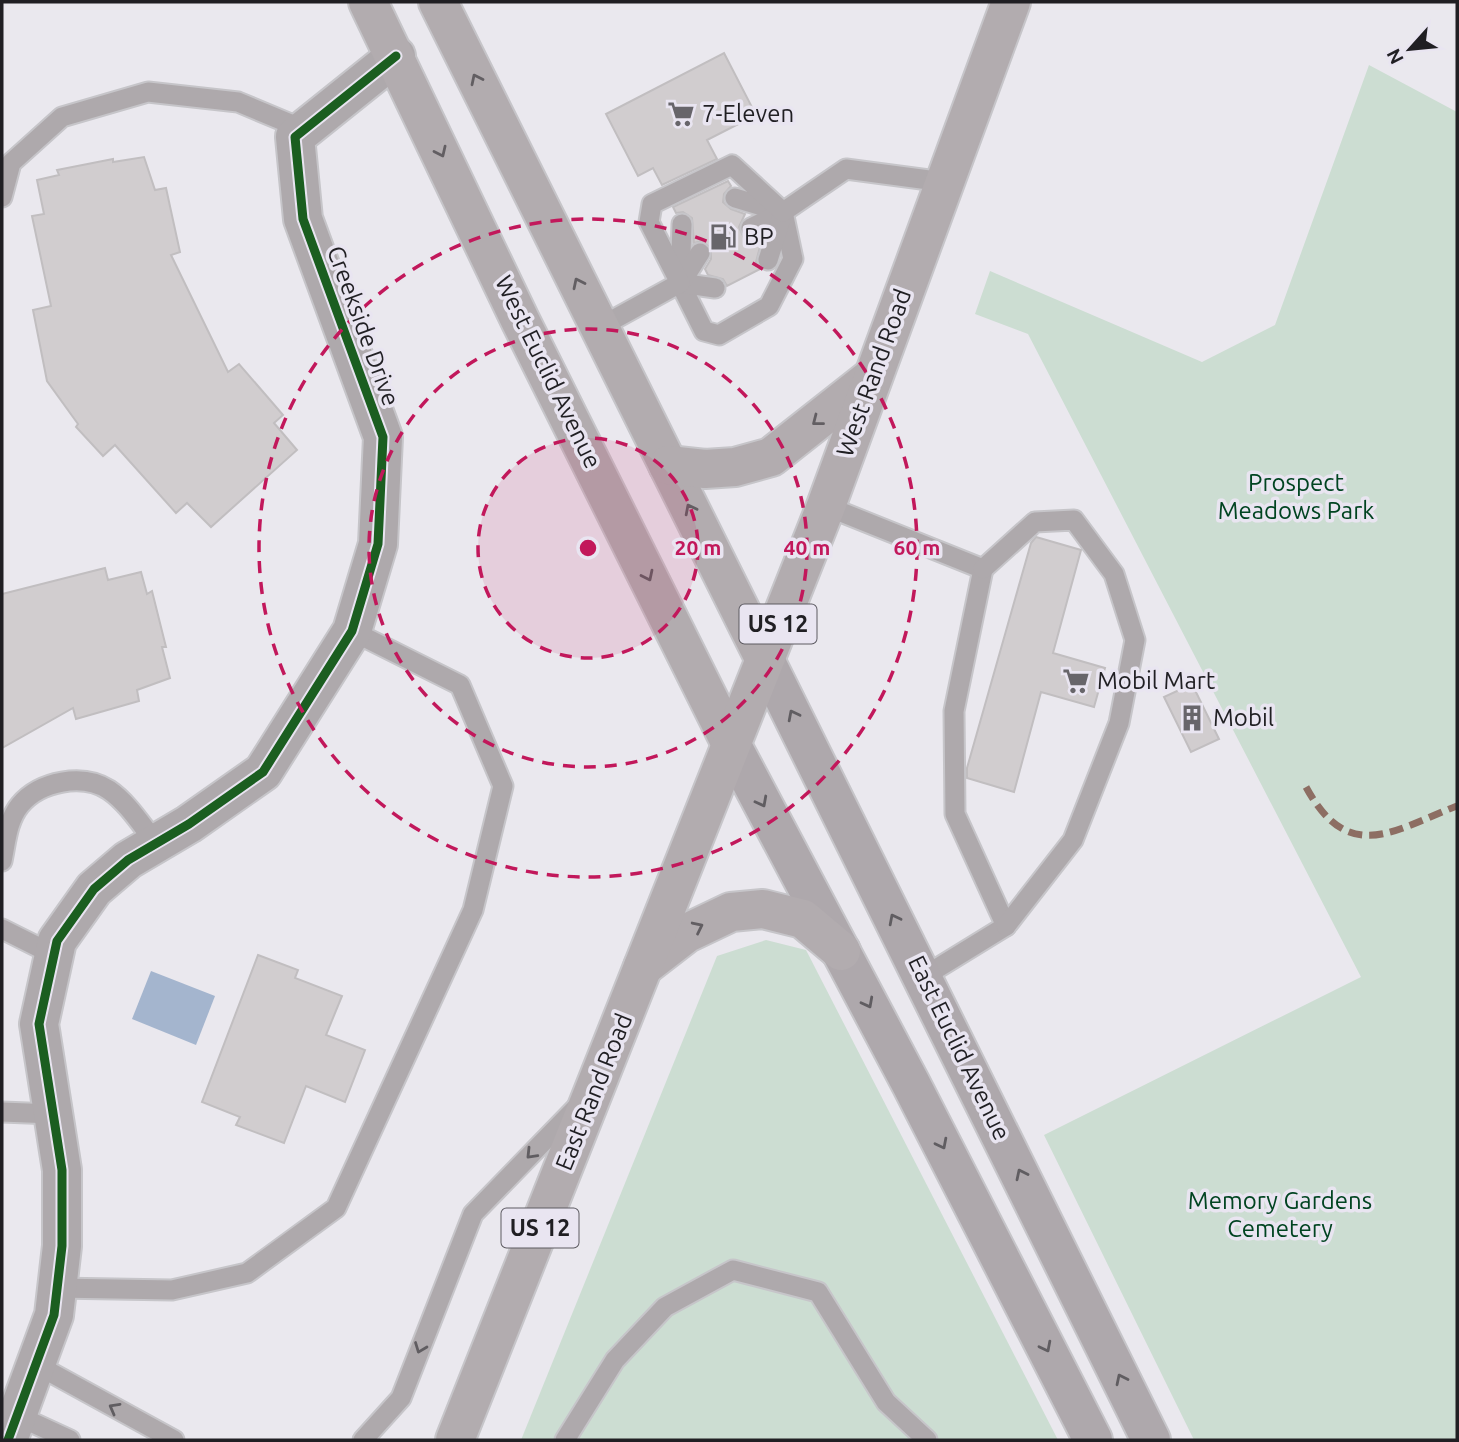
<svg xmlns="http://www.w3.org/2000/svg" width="1459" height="1442" viewBox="0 0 1459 1442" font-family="Ubuntu,sans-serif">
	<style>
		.green { fill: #ccddd2 }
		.water { fill: #a4b5ce }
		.building { fill: #d1cdcf; stroke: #c1bec0; stroke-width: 2 }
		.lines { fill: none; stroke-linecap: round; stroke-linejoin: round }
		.service-casing { stroke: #c6c5c9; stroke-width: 23 }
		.minor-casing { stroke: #c6c5c9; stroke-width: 42 }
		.secondary-casing { stroke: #c6c5c9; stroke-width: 42 }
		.primary-casing { stroke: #c6c5c9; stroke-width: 42 }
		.service { stroke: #aea9ac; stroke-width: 19 }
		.minor { stroke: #aea9ac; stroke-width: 38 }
		.secondary { stroke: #aea8ac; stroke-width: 38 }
		.primary { stroke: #b2acaf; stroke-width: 38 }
		.quiet { stroke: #8d6e63; stroke-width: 7; stroke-dasharray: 14 7; stroke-linecap: butt }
		.cycleway-casing { stroke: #e9e5f1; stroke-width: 13 }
		.cycleway { stroke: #1b5e20; stroke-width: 9 }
		.oneway { stroke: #625e62 }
		.oneway2 { stroke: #605d61 }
		.ring { fill: none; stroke: #c2185b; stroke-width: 3.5; stroke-dasharray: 12 9 }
		.labels { text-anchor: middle; stroke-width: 7; stroke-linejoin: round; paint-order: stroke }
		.shield { fill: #e9e5f1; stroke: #5c5a61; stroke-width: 2 }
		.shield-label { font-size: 23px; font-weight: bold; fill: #201f23 }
		.poi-label { font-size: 24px; fill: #201f23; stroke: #e9e5f1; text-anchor: start }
		.street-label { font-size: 24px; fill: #201f23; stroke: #e9e5f1 }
		.park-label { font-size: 24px; fill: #014421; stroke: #e9e5f1 }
		.centre { fill: #c2185b; stroke: #e9e5f1; stroke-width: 3.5 }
		.ring-label { font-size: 21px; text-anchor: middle; font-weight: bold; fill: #c2185b; stroke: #e9e5f1; stroke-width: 7; stroke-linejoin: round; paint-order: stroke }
	</style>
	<rect width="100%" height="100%" fill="#eae8ee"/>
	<g class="green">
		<polygon points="1369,65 1457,112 1457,1440 1194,1440 1044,1135 1361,977 1028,334 975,314 990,271 1202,362 1275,325"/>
		<polygon points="766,940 806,950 1058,1440 521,1440 717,956"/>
	</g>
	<polygon class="water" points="151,971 215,996 196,1045 132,1019"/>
	<g class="building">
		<polygon points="724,53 756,115 707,140 717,159 662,185 653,168 638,176 606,114"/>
		<polygon points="144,157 155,190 166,188 180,252 171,255 228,372 239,364 283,415 274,423 297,450 211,527 187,503 176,513 115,445 103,456 76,427 78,424 47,381 33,310 51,306 32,216 44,214 37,180 59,175 57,170 113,159 113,162"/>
		<polygon points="728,181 731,186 724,194 723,202 731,209 745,214 739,227 744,238 758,238 761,243 756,262 760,269 727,286 723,279 708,275 705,269 711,259 711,248 701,241 694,243 692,218 683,212 676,213 673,207"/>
		<polygon points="1036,537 1081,550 1053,653 1105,668 1094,707 1041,692 1014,792 967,778 967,768 1031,543"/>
		<polygon points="105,568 108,580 141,572 147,594 152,591 166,647 162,647 170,678 137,690 139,701 76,719 73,708 2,748 2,594"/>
		<polygon points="1192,684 1219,739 1191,752 1164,697"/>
		<polygon points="258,955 298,970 295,978 342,996 326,1035 365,1050 345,1102 306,1086 284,1143 236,1125 240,1117 202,1102"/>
	</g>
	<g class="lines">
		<g class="service-casing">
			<g id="service">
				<polyline points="2,197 11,163 62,117 148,92 238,102 305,130"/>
				<polyline points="735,198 779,211"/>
				<polyline points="682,224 680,283 704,331 719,335 769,306 793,259 783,212"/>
				<polyline points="751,228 783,212"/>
				<polyline points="768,260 783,213"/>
				<polyline points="680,283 715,288"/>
				<polyline points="681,283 700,253"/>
				<polyline points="600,327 680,283 649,222 652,204 732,165 783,212 846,169 944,182"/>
				<polyline points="826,506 983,569 954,711 955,814 1006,926 923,977"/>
				<polyline points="983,569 1035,522 1074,520 1114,574 1135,640 1119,723 1073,840 1006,926"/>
				<path d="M2,861C6,842 7,821 20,805C40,781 83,773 109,790C128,803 142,826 156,843"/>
				<polyline points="2,929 54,955"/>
				<polyline points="2,1112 53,1114"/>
				<polyline points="57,1288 172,1290 247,1273 336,1208 473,910 503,786 460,685 352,631"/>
				<polyline points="37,1365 174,1440"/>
				<polyline points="18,1416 70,1440"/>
				<polyline points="363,1440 401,1398 473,1214 578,1106"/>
				<polyline points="565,1440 615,1360 665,1307 733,1270 818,1292 886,1402 927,1440"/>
			</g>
		</g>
		<g class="minor-casing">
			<polyline id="minor" points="8,1440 54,1315 62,1246 62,1170 39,1024 57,941 94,889 128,860 189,824 263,772 352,631 378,544 383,437 303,219 295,137 396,56"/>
		</g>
		<g class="secondary-casing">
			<g id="secondary">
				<polyline points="764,658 1151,1440"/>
				<polyline points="730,742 911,1084 1093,1440"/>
			</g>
		</g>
		<g class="primary-casing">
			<g id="primary">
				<polyline points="368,2 520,320 730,742"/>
				<polyline points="438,2 764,658"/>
				<polyline points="668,465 705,469 735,467 771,457 870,379"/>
				<polyline points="643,967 687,933 731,912 763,909 803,919 841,951"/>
				<polyline points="455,1440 826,506 1011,2"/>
			</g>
		</g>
		<use href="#service" class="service"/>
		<use href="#minor" class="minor"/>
		<use href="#secondary" class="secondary"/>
		<use href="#primary" class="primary"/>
		<path class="quiet" d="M1306,787C1349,866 1394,830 1457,806"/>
		<g class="cycleway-casing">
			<polyline id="cycleway" points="8,1440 54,1315 62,1246 62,1170 39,1024 57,941 94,889 128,860 189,824 263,772 352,631 378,544 383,437 303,219 295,137 396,56"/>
		</g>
		<use href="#cycleway" class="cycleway"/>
	</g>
	<defs><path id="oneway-chevron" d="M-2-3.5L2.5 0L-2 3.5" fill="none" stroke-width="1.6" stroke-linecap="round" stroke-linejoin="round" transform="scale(1.75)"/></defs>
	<g class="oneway">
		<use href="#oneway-chevron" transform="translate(476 79) rotate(-116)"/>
		<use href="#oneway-chevron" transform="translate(441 152) rotate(65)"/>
		<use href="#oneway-chevron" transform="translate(578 283) rotate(-116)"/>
		<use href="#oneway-chevron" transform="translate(817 421) rotate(142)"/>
		<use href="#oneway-chevron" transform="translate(690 509) rotate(-117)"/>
		<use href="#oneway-chevron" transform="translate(648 576) rotate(64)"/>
		<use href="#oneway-chevron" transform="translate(698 927) rotate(-26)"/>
	</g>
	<g class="oneway2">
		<use href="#oneway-chevron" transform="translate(793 715) rotate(-117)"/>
		<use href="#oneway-chevron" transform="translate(762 802) rotate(62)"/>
		<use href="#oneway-chevron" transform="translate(894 919) rotate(-117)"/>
		<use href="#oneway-chevron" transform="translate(868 1003) rotate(62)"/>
		<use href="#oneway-chevron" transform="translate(942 1144) rotate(63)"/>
		<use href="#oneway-chevron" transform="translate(531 1154) rotate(134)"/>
		<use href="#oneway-chevron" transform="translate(1021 1174) rotate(-116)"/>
		<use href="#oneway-chevron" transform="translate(1046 1347) rotate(63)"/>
		<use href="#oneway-chevron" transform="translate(420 1348) rotate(111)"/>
		<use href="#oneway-chevron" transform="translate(1121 1379) rotate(-116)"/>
		<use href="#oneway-chevron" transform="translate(114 1408) rotate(-151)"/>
	</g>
	<circle cx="588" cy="548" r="110" fill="#c2185b" fill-opacity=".12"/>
	<g class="ring">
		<circle cx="588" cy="548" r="110"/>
		<circle cx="588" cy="548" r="219"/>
		<circle cx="588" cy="548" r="329"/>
	</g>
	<defs>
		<g id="supermarket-bare" transform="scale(2.1)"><path d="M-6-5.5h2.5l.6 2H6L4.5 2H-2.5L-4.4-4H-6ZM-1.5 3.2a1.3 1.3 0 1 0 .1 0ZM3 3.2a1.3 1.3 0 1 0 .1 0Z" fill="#67656a" stroke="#e9e5f1" stroke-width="2.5" paint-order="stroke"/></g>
		<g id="fuel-bare" transform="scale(2.1)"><path d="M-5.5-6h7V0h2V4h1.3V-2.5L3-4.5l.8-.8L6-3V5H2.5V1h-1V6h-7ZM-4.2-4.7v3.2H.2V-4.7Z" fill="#67656a" stroke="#e9e5f1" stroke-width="2.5" paint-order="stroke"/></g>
		<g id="building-bare" transform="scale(2.1)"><path d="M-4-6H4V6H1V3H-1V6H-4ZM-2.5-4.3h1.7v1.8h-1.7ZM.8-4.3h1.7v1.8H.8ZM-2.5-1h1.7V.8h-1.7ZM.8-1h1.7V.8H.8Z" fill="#67656a" stroke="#e9e5f1" stroke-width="2.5" paint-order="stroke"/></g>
	</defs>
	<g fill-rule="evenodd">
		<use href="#supermarket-bare" x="681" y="114"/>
		<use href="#fuel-bare" x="723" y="237"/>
		<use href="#supermarket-bare" x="1076" y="681"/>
		<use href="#building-bare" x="1192" y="718"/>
	</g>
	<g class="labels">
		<g class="shield">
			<rect x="739.5" y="604.5" width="77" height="39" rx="5"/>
			<rect x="501.5" y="1208.5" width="77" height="39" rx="5"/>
		</g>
		<g class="shield-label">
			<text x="778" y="632">US 12</text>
			<text x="540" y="1236">US 12</text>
		</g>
		<g class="poi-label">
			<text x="702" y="122">7-Eleven</text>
			<text x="744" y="245">BP</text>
			<text x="1097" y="689">Mobil Mart</text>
			<text x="1213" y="726">Mobil</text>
		</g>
		<g class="street-label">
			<text transform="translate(363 326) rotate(70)" y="8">Creekside Drive</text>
			<text transform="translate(548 372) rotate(64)" y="8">West Euclid Avenue</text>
			<text transform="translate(874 373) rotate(-70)" y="8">West Rand Road</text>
			<text transform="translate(959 1048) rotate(64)" y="8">East Euclid Avenue</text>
			<text transform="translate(594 1092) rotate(-68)" y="8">East Rand Road</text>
		</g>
		<g class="park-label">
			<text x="1296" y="491">Prospect<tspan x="1296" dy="28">Meadows Park</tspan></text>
			<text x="1280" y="1209">Memory Gardens<tspan x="1280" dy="28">Cemetery</tspan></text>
		</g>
	</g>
	<circle cx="588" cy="548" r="10" class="centre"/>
	<g class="ring-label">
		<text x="698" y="555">20 m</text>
		<text x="807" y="555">40 m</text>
		<text x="917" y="555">60 m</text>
	</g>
	<rect width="1459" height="1442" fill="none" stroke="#201f23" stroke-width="7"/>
	<g transform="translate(1410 49) rotate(243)" stroke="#e9e5f1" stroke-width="5" paint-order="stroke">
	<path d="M0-5L12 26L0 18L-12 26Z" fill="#201f23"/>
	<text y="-10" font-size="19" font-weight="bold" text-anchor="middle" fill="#201f23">N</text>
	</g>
</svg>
